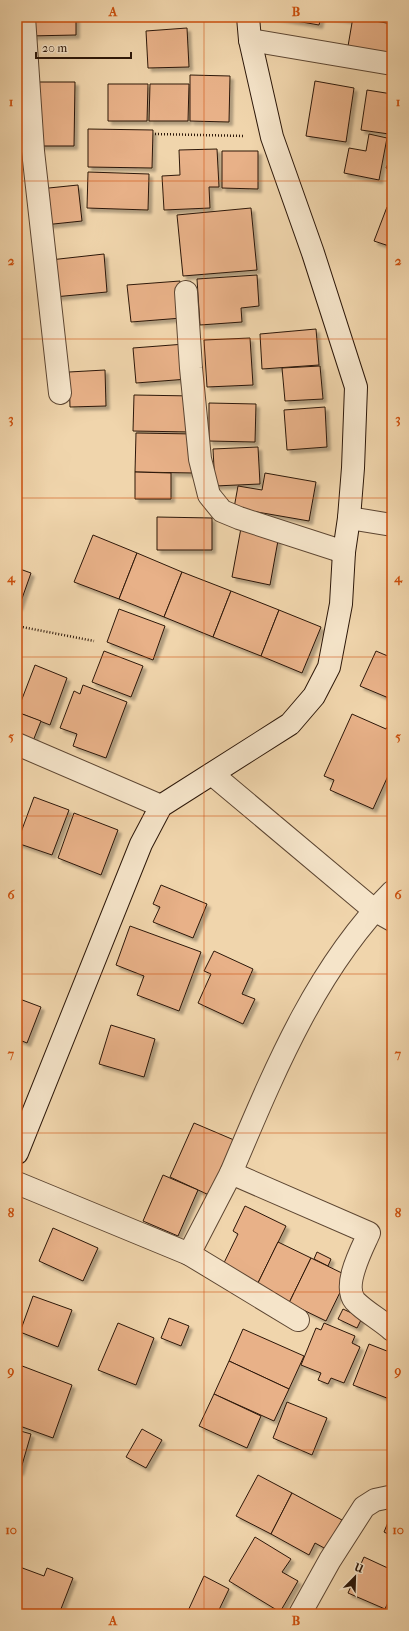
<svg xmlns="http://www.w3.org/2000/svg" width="409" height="1631" viewBox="0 0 409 1631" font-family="'IM FELL French Canon',serif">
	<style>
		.building { fill: #e8b188; stroke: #2c1709; filter: url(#shadow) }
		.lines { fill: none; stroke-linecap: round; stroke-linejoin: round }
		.street-casing { stroke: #5d4632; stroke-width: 24 }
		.secondary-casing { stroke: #2c1709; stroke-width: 24 }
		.path { stroke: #2c1709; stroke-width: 2.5; stroke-dasharray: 1 2; stroke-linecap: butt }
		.street { stroke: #f5e4c9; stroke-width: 22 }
		.secondary { stroke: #f5e4c9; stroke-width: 22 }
		.grid { fill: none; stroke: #cc4f0c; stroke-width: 1; stroke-opacity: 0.55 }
		.neatline { fill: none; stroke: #cc4f0c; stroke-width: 1.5 }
		.grid-label { font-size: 13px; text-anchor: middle; font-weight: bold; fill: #cc4f0c }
	</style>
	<defs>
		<filter id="shadow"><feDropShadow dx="3.5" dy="3.5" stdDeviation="1" flood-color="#0004"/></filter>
	</defs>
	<rect width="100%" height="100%" fill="#f0d5ac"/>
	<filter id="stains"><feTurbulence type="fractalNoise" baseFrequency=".005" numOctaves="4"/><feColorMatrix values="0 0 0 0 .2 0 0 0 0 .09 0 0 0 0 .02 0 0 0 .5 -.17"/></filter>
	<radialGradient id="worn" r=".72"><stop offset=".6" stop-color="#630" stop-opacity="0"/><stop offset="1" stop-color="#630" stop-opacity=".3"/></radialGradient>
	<g class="building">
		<polygon points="28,17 76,17 76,35 28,36"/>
		<polygon points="273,17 321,17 319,25"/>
		<polygon points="330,17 350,17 350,20"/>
		<polygon points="353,17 392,24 392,60 347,52"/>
		<polygon points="187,28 189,67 148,68 146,31"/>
		<polygon points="190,75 230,76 229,122 190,121"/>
		<polygon points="315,81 354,88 346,142 306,136"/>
		<polygon points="35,82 75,82 74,146 35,146"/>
		<polygon points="108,84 148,84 147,121 108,121"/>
		<polygon points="150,84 189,84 188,121 149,121"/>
		<polygon points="367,90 392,94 392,114 389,134 361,130"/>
		<polygon points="88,129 153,130 152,168 88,167"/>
		<polygon points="369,134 387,138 379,180 344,173 349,148 366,151"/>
		<polygon points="217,149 219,187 209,187 210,208 164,210 162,176 180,175 179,150"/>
		<polygon points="222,151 258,151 258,189 222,188"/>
		<polygon points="392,154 392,171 386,168"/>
		<polygon points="88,172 149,174 148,210 87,208"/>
		<polygon points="78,185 82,221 44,225 39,189"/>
		<polygon points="387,207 392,209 392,247 374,241"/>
		<polygon points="251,208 257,270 183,276 177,215"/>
		<polygon points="104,254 107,292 54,297 50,260"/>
		<polygon points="257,275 259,306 241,308 242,322 200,325 197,279"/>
		<polygon points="180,281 182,318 131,322 127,285"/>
		<polygon points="316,329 319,365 262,369 260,334"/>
		<polygon points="250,338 253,385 207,387 204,340"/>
		<polygon points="185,344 188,379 136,383 133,348"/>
		<polygon points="320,366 323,399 285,401 282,368"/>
		<polygon points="105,370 106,406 70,407 69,372"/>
		<polygon points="134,395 193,396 192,432 133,431"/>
		<polygon points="209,403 256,404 255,442 209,441"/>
		<polygon points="325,407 327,447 287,450 284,410"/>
		<polygon points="136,433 194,434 194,473 135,472"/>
		<polygon points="258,447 260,484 215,486 213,449"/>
		<polygon points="135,472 171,473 171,499 135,499"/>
		<polygon points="265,473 316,482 309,521 234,508 238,486 262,490"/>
		<polygon points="157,517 212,518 212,550 157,550"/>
		<polygon points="241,528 279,535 270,585 232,577"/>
		<polygon points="93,535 137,553 119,599 74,582"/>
		<polygon points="137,553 182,572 164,617 119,599"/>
		<polygon points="17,568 31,573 19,607 17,606"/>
		<polygon points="182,572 231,591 213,637 164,617"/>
		<polygon points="231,591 279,610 261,656 213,637"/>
		<polygon points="119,609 165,626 153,660 107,642"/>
		<polygon points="279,610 321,627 302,673 261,656"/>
		<polygon points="104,651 143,666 131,697 92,682"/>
		<polygon points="376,651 390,657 392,653 392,696 391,699 360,686"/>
		<polygon points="35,665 67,678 50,725 17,712"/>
		<polygon points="83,685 127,702 106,758 73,746 77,734 60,728 74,691 80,694"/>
		<polygon points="17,712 41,721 31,746 17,740"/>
		<polygon points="352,714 386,729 389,724 392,726 392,767 373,809 330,790 334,780 324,776"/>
		<polygon points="34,797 69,810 52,855 17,843"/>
		<polygon points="74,813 118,830 101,875 58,858"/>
		<polygon points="161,885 207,904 193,938 153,922 160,907 153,904"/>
		<polygon points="130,926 201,952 179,1011 137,995 144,976 116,965"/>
		<polygon points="214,951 253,969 242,994 255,999 243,1024 198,1003 211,974 204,971"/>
		<polygon points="17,998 41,1007 27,1043 17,1039"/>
		<polygon points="111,1025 155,1039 144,1077 99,1064"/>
		<polygon points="194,1123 234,1140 209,1195 170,1177"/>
		<polygon points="163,1175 198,1190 178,1236 143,1221"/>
		<polygon points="245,1206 286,1226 256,1287 221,1269 238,1234 233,1231"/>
		<polygon points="53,1228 98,1248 83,1281 39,1261"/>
		<polygon points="278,1242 311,1258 289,1303 256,1287"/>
		<polygon points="317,1252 331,1259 328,1266 314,1259"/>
		<polygon points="311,1258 348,1276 326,1321 289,1303"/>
		<polygon points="33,1296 72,1310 58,1347 20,1332"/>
		<polygon points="343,1309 362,1318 357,1328 338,1319"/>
		<polygon points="169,1318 189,1326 181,1346 161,1338"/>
		<polygon points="118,1323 154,1338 136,1385 98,1370"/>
		<polygon points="324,1323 355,1336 352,1343 360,1347 344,1383 331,1378 328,1384 318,1380 321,1373 301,1365 316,1328 321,1330"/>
		<polygon points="243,1329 304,1356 289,1389 229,1361"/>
		<polygon points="369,1344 392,1353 392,1400 353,1385"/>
		<polygon points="229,1361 289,1389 274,1421 214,1394"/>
		<polygon points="17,1364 72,1385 53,1438 17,1425"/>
		<polygon points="214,1394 261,1416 247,1448 199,1426"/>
		<polygon points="287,1402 327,1418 312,1455 273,1438"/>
		<polygon points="142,1429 162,1440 146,1468 126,1457"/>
		<polygon points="17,1430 31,1434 20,1472 17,1471"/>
		<polygon points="258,1475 292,1493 271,1534 236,1516"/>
		<polygon points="292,1493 342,1520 326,1549 315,1543 309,1555 271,1534"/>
		<polygon points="392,1513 392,1536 384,1532"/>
		<polygon points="255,1537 291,1559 282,1572 298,1581 280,1612 229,1581"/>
		<polygon points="392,1540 392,1552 388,1550"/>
		<polygon points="364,1557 392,1570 392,1594 385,1609 348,1593"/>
		<polygon points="17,1566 44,1576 47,1568 73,1578 59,1614 17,1614"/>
		<polygon points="204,1576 229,1589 217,1614 188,1614 187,1613"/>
	</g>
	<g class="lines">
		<g class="street-casing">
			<g id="street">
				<polyline points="24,17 33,151 60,393"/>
				<polyline points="250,40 392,64"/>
				<polyline points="186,292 191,368 200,459 209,495 222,511 239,518 344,552"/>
				<polyline points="349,518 392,525"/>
				<polyline points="17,744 161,806"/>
				<polyline points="212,774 374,910 392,920"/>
				<path d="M231,1173C273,1074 315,969 392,892"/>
				<polyline points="17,1183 189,1254 298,1320"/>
				<path d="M189,1254L231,1173L369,1233C362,1249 342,1285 355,1301C363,1310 382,1321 392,1330"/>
				<polyline points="300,1614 330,1560 364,1507 375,1500 389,1497 392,1499"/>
			</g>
		</g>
		<g class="secondary-casing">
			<polyline id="secondary" points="17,1153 141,844 161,806 290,724 314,696 329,667 341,604 344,552 349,518 353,468 356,387 313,253 272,137 250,40 248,17"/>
		</g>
		<g class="path">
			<polyline points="155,134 245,136"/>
			<polyline points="17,626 94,641"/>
		</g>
		<use href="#street" class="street"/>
		<use href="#secondary" class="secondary"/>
	</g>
	<path class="grid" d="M204,17V1614M17,181H392M17,339H392M17,498H392M17,657H392M17,816H392M17,974H392M17,1133H392M17,1292H392M17,1450H392"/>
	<rect width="409" height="1631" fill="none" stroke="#f0d5ac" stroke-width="44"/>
	<g transform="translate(355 1577) rotate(23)" stroke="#f5e4c9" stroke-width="3" paint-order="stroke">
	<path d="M0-3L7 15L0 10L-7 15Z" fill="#2c1709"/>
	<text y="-6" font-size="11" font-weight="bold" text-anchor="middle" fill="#2c1709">U</text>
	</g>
	<path d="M36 52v6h95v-6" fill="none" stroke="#2c1709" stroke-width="2"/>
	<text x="42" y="52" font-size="12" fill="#2c1709" stroke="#f5e4c9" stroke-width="3" paint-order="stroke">20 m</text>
	<rect x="22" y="22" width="365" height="1587" class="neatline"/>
	<g class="grid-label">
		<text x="113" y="16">A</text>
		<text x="296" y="16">B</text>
		<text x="11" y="106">1</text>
		<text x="398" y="106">1</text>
		<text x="11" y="265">2</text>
		<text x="398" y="265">2</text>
		<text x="11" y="423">3</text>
		<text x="398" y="423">3</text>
		<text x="11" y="582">4</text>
		<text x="398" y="582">4</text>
		<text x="11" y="741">5</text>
		<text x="398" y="741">5</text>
		<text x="11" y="899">6</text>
		<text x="398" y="899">6</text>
		<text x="11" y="1058">7</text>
		<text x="398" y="1058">7</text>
		<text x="11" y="1217">8</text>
		<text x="398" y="1217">8</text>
		<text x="11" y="1375">9</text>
		<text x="398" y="1375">9</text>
		<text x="11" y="1534">10</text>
		<text x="398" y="1534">10</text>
		<text x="113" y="1625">A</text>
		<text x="296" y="1625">B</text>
	</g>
	<rect width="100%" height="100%" filter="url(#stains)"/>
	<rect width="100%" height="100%" fill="url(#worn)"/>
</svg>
